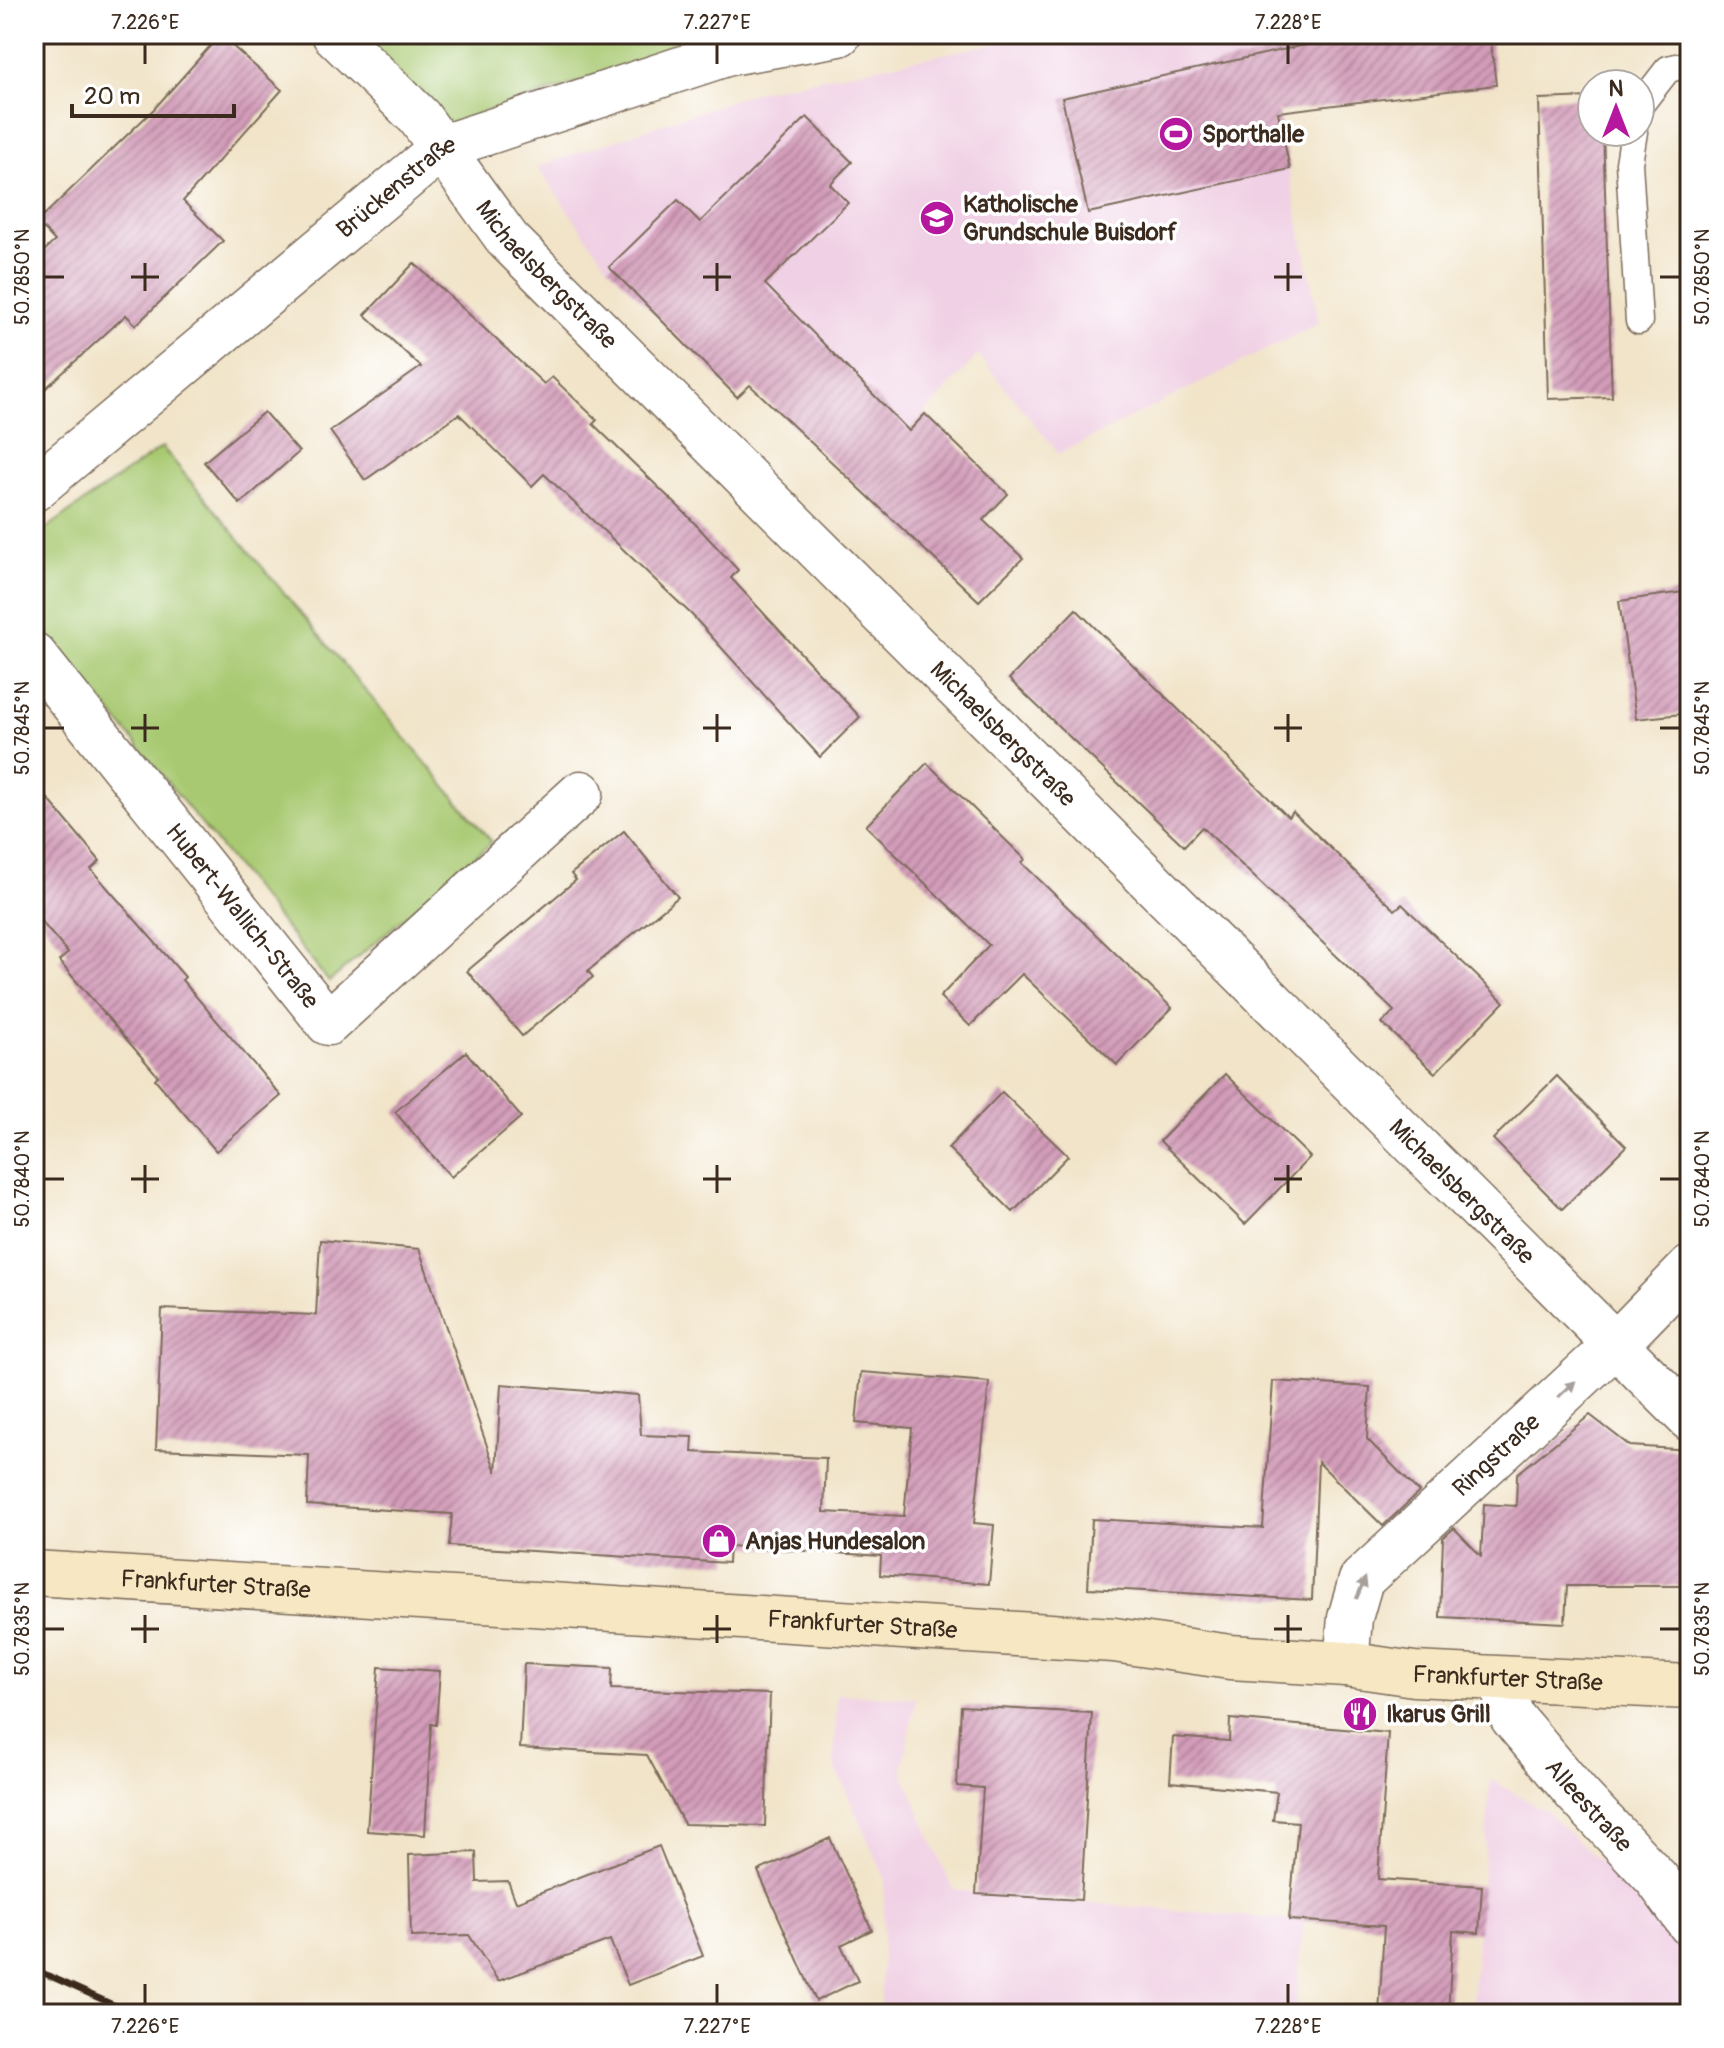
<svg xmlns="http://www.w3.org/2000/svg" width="1724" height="2048" viewBox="0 0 1724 2048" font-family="Pangolin,sans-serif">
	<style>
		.built { fill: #f0d0e4 }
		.grass { fill: #a8c971; stroke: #727a48; stroke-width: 2 }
		.building { fill: url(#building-hatch) }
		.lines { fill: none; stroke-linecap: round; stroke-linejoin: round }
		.service-casing { stroke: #7b6b5a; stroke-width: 29 }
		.minor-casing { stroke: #7b6b5a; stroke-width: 47 }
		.secondary-casing { stroke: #7b6b5a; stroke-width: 47 }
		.service { stroke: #fff; stroke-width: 26 }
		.minor { stroke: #fff; stroke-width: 44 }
		.secondary { stroke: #f7e8c3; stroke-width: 44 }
		.rail { stroke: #3b2a1e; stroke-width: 6 }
		.oneway { fill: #a79f9a }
		.ticks { fill: none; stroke: #3b2a1e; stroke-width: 3 }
		.labels { text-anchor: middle; stroke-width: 7; stroke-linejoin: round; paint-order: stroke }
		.poi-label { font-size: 24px; font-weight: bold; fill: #3b2a1e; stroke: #fff; text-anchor: start }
		.street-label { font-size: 24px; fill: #3b2a1e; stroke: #fff }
		.neatline { fill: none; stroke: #3b2a1e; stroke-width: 3 }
		.ticks-label { font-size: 20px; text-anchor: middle; fill: #3b2a1e }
	</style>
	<defs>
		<pattern id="building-hatch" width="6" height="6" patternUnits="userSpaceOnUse" patternTransform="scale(2)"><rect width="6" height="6" fill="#d39cb9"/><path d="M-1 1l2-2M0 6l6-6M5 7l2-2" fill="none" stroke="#ac7f96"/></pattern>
	</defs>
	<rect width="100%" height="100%" fill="#fff"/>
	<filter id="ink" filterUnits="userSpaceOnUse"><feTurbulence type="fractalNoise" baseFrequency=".0125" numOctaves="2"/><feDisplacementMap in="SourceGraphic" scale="16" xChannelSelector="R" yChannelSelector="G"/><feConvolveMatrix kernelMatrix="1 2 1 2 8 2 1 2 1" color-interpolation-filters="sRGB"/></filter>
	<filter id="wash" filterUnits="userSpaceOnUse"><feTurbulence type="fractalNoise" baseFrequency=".006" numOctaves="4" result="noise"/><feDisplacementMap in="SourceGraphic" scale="32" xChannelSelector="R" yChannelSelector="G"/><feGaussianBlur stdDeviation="1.8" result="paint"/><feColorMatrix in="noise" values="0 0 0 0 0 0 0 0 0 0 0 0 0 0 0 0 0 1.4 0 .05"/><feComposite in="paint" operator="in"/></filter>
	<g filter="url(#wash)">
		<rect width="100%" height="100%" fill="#f1e4c9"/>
		<g class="built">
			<polygon points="1043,34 1261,34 1319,323 1059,454 978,355 857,486 751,385 737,397 609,268 537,167 759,91"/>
			<polygon points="837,1694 916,1698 902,1770 952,1888 976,1894 1304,1921 1294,2014 875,2014 880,2011 885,1878 834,1764"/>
			<polygon points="1491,1779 1548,1813 1684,1942 1690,1959 1690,2014 1471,2014"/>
		</g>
		<g class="grass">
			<polygon points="342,34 731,34 444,125"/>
			<polygon points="162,447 492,842 329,982 34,617 34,537"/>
		</g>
		<g id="blocks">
			<g class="building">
				<polygon points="1304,34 1490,34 1496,85 1278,112 1290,169 1088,213 1062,98 1305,45"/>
				<polygon points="220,35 282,90 183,201 223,241 136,325 126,315 34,399 34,260 55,241 37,222 154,109"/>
				<polygon points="1592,97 1592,132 1603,132 1612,397 1548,399 1539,99"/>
				<polygon points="807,117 852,162 830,184 848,203 765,284 909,431 925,414 1008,494 983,520 1023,558 979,601 750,385 737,397 609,267 678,200 700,222"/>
				<polygon points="414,263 544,384 552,377 597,420 593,424 686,514 738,570 731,578 860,717 820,757 692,615 544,474 532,486 459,414 365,480 330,431 421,367 365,315"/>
				<polygon points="264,412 299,452 240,504 204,462"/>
				<polygon points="1690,591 1690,713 1636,719 1619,601"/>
				<polygon points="1076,609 1288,817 1293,812 1395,910 1402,904 1504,1002 1435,1073 1382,1023 1394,1011 1202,827 1184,846 1009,679"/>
				<polygon points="927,763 1025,859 1022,863 1172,1008 1117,1065 1022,974 970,1026 940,997 989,945 866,826"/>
				<polygon points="34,782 100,861 91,869 185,977 182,980 281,1096 216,1151 155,1079 158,1076 59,961 68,953 34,913"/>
				<polygon points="624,831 678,897 588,971 593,977 522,1036 467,971 576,880 571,874"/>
				<polygon points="466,1052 521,1117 451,1177 395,1112"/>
				<polygon points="1225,1074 1310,1157 1245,1224 1160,1141"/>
				<polygon points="1557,1076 1626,1146 1562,1209 1493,1139"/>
				<polygon points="1002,1092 1068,1156 1013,1212 948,1148"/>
				<polygon points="320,1240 419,1249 496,1472 501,1384 638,1395 641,1435 693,1437 692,1452 826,1458 824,1512 904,1516 912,1428 856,1423 861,1372 989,1382 974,1523 994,1525 989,1584 880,1575 881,1556 729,1546 728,1563 449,1546 452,1514 307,1505 309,1455 156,1449 162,1309 316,1315"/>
				<polygon points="1273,1381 1370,1387 1367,1439 1419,1492 1383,1526 1318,1462 1312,1600 1088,1588 1092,1519 1263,1528"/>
				<polygon points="1590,1415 1630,1446 1690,1450 1690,1586 1567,1586 1565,1623 1440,1617 1443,1538 1454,1528 1481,1556 1484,1504 1516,1506 1517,1474"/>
				<polygon points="524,1664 612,1668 611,1689 770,1694 765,1826 684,1824 647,1755 520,1748"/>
				<polygon points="379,1667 440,1671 436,1725 431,1724 425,1835 367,1831"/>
				<polygon points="961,1706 1092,1713 1081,1900 976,1894 983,1788 957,1786"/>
				<polygon points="1230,1719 1388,1733 1378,1879 1482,1886 1479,1933 1453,1931 1448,2014 1379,2014 1384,1926 1289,1920 1298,1822 1273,1820 1277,1792 1170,1782 1173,1737 1229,1741"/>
				<polygon points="830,1838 872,1930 841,1945 858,1981 816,2001 758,1871"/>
				<polygon points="659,1846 703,1956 628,1985 610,1940 498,1981 469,1935 411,1937 409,1855 476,1852 477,1882 508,1881 516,1902"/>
			</g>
		</g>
	</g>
	<g filter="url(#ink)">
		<use href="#blocks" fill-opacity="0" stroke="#7b6b5a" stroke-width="2"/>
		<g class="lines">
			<g class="service-casing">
				<g id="service">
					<polyline points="1640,105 1668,69 1690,64"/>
					<polyline points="1634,132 1629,163 1639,321"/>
				</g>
			</g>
			<g class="minor-casing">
				<g id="minor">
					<path id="s1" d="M334,34L419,117L508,240L1690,1419"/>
					<path id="s2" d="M34,489L443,147L729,53L839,34"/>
					<path id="s3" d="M34,655L328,1023L581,793"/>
					<path id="s4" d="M1346,1664L1350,1618L1361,1580L1616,1344L1690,1268"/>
					<path id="s5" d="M1500,1680L1512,1717L1577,1794L1657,1879L1690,1924"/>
				</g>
			</g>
			<g class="secondary-casing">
				<g id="secondary">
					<path id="s6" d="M34,1573L1114,1640L1230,1657L1346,1664L1414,1674L1690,1687"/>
				</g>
			</g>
			<use href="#service" class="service"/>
			<use href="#minor" class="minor"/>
			<use href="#secondary" class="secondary"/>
			<g class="rail">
				<polyline points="34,1969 134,2014"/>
				<polyline points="34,2005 54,2014"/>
			</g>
		</g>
		<defs><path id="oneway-solid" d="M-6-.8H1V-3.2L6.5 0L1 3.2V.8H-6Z" transform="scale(2)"/></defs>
		<g class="oneway">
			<use href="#oneway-solid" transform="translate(1567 1389) rotate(-43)"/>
			<use href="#oneway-solid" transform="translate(1361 1588) rotate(-67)"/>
		</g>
	</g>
	<path class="ticks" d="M145,44V64M717,44V64M1288,44V64M145,263V291M717,263V291M1288,263V291M44,277H64M131,277H159M703,277H731M1274,277H1302M1660,277H1680M145,714V742M717,714V742M1288,714V742M44,728H64M131,728H159M703,728H731M1274,728H1302M1660,728H1680M145,1165V1193M717,1165V1193M1288,1165V1193M44,1179H64M131,1179H159M703,1179H731M1274,1179H1302M1660,1179H1680M145,1615V1643M717,1615V1643M1288,1615V1643M44,1629H64M131,1629H159M703,1629H731M1274,1629H1302M1660,1629H1680M145,1984V2004M717,1984V2004M1288,1984V2004"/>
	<defs>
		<g id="stadium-disc" transform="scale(1.8)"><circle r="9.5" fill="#b5179e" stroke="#fff"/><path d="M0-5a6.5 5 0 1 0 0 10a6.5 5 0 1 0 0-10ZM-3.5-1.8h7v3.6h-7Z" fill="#fff"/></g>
		<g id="school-disc" transform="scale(1.8)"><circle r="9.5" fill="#b5179e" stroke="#fff"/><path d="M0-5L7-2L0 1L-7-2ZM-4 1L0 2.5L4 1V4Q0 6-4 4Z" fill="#fff"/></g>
		<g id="shop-disc" transform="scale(1.8)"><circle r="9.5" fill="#b5179e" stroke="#fff"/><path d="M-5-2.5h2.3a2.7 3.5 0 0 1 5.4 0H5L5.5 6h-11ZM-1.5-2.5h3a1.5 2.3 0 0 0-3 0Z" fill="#fff"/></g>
		<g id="restaurant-disc" transform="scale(1.8)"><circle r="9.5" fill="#b5179e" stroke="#fff"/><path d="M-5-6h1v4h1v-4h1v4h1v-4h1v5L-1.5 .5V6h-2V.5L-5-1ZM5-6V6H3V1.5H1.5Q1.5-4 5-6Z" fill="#fff"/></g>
	</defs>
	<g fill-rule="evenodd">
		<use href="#stadium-disc" x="1176" y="134"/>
		<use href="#school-disc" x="937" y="218"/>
		<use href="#shop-disc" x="719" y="1541"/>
		<use href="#restaurant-disc" x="1360" y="1714"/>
	</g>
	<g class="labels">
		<g class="poi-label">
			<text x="1202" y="142">Sporthalle</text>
			<text x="963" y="212">Katholische<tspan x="963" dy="28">Grundschule Buisdorf</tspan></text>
			<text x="745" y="1549">Anjas Hundesalon</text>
			<text x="1386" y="1722">Ikarus Grill</text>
		</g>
		<g class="street-label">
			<text dy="8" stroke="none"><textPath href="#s2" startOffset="472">Brückenstraße</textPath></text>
			<text dy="8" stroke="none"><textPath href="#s1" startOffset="322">Michaelsbergstraße</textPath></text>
			<text dy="8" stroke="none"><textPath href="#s1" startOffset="970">Michaelsbergstraße</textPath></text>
			<text dy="8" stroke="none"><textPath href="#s3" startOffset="334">Hubert-Wallich-Straße</textPath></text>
			<text dy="8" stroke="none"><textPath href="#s1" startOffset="1618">Michaelsbergstraße</textPath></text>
			<text dy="8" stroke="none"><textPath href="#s4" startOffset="270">Ringstraße</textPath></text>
			<text dy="8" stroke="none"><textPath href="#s6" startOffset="182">Frankfurter Straße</textPath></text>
			<text dy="8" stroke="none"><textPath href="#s6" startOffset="830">Frankfurter Straße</textPath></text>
			<text dy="8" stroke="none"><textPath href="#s6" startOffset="1478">Frankfurter Straße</textPath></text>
			<text dy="8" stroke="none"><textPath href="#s5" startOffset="156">Alleestraße</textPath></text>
		</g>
	</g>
	<rect width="1724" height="2048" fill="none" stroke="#fff" stroke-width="88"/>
	<g transform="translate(1616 108)"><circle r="38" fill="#ffffff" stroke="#b1aaa5" stroke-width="2"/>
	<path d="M0-6L14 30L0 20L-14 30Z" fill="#b5179e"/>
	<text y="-12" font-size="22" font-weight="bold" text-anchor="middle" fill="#3b2a1e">N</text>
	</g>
	<path d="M72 104v12h162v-12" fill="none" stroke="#3b2a1e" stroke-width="4"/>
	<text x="84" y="104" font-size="24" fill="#3b2a1e" stroke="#ffffff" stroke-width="6" paint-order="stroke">20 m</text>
	<rect x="44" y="44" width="1636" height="1960" class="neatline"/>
	<g class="ticks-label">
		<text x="145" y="29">7.226°E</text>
		<text x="717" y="29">7.227°E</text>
		<text x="1288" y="29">7.228°E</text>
		<text transform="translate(22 277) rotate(-90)" y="7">50.7850°N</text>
		<text transform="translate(1702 277) rotate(-90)" y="7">50.7850°N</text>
		<text transform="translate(22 728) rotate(-90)" y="7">50.7845°N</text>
		<text transform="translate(1702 728) rotate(-90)" y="7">50.7845°N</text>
		<text transform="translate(22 1179) rotate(-90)" y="7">50.7840°N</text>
		<text transform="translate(1702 1179) rotate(-90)" y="7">50.7840°N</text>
		<text transform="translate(22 1629) rotate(-90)" y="7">50.7835°N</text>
		<text transform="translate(1702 1629) rotate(-90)" y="7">50.7835°N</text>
		<text x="145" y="2033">7.226°E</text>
		<text x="717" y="2033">7.227°E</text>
		<text x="1288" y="2033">7.228°E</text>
	</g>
</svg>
